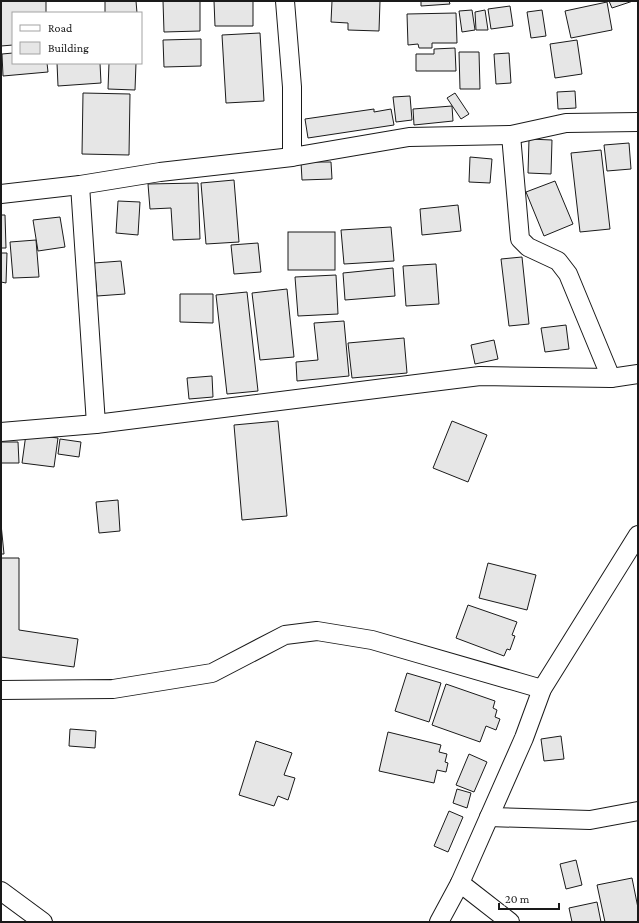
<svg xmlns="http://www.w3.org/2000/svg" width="639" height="923" viewBox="0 0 639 923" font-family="'Crimson Pro',serif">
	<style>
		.building { fill: #e6e6e6; stroke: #1a1a1a }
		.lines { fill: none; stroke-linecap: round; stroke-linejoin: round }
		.minor-casing { stroke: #1a1a1a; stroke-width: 20 }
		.minor { stroke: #fff; stroke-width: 18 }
	</style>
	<rect width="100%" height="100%" fill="#fff"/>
	<g class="building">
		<polygon points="1,1 46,1 46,13 13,13 13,45 1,46"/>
		<polygon points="105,1 136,1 137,13 105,13"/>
		<polygon points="163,1 200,1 200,31 164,32"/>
		<polygon points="214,1 253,1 253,26 215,26"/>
		<polygon points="332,1 380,1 379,31 348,30 348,23 331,22"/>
		<polygon points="421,1 449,1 450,4 421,6"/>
		<polygon points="609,1 633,1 612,8"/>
		<polygon points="607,2 612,30 571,38 565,11"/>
		<polygon points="510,6 513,26 491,29 488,9"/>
		<polygon points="472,10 475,30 462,32 459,11"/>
		<polygon points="485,10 488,30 476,30 475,12"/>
		<polygon points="542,10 546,36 531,38 527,12"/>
		<polygon points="456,13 457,43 432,43 432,48 419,48 418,44 408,45 407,14"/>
		<polygon points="260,33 264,101 226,103 222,35"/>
		<polygon points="201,39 201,66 164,67 163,40"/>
		<polygon points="577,40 582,74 555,78 550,44"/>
		<polygon points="455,48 456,71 416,71 416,54 434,54 434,49"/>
		<polygon points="459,52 479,52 480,89 460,89"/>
		<polygon points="13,53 13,63 47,63 48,72 3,76 2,54"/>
		<polygon points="509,53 511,83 496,84 494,54"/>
		<polygon points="57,63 100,63 101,83 58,86"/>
		<polygon points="109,63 136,63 135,90 108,89"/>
		<polygon points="575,91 576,108 558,109 557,92"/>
		<polygon points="83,93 130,94 129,155 82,154"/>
		<polygon points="455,93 469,114 461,119 447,98"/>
		<polygon points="410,96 412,120 396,122 393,97"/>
		<polygon points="452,106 453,121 414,125 413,109"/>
		<polygon points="374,109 374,112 391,109 394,125 308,138 305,119"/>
		<polygon points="529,139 552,140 551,174 528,173"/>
		<polygon points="629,143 631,169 607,171 604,145"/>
		<polygon points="601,150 610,229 580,232 571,153"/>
		<polygon points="470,157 492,159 490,183 469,182"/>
		<polygon points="301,162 331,162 332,179 302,180"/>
		<polygon points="234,180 239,242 206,244 201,183"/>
		<polygon points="555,181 573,224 544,236 526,192"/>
		<polygon points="198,183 200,239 173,240 171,208 150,209 148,184"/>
		<polygon points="118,201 140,202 138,235 116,233"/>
		<polygon points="458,205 461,231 422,235 420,209"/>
		<polygon points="1,215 5,215 6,248 1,248"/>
		<polygon points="60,217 65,247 38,251 33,220"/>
		<polygon points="391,227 394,261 344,264 341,230"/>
		<rect x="288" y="232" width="47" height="38"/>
		<polygon points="36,240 39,277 13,278 10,242"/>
		<polygon points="258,243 261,272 234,274 231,245"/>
		<polygon points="1,253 7,253 6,283 1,282"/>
		<polygon points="522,257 529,324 509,326 501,259"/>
		<polygon points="121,261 125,294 97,296 94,263"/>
		<polygon points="436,264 439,304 406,306 403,266"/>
		<polygon points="393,268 395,296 345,300 343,273"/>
		<polygon points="336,275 338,314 298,316 295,277"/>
		<polygon points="287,289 294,357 260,360 252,293"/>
		<polygon points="247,292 258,391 227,394 216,295"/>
		<polygon points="180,294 213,294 213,323 180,322"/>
		<polygon points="344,321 349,376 297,381 296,362 318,360 314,323"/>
		<polygon points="566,325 569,349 545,352 541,328"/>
		<polygon points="404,338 407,373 352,378 348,343"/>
		<polygon points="494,340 498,359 475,364 471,345"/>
		<polygon points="212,376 213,397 189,399 187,378"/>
		<polygon points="278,421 287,516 242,520 234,425"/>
		<polygon points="452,421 487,435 468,482 433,468"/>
		<polygon points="26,434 58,438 54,467 22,463"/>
		<polygon points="60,439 81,442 79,457 58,454"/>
		<polygon points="1,442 18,442 19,463 1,463"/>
		<polygon points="118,500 120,531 99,533 96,502"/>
		<polygon points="1,524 4,554 1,554"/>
		<polygon points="1,558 19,558 19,630 78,639 74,667 1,657"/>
		<polygon points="488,563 536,575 527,610 479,598"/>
		<polygon points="468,605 517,622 512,635 515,636 510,650 507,649 504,656 456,638"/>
		<polygon points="407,673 441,683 429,722 395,711"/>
		<polygon points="446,684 495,701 493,708 497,710 495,717 500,719 496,730 486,726 480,742 432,725"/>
		<polygon points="70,729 96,731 95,748 69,746"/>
		<polygon points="388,732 441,745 439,752 447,754 445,762 448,763 446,772 437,770 434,783 379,771"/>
		<polygon points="561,736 564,759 544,761 541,739"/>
		<polygon points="256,741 292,753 284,775 295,778 288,800 278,796 274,806 239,795"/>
		<polygon points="469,754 487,762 474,792 456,785"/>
		<polygon points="457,789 471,793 467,808 453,803"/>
		<polygon points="449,811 463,817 448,852 434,846"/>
		<polygon points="576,860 582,885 566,889 560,864"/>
		<polygon points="632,878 638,908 638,922 605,922 597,885"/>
		<polygon points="597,902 601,922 572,922 569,908"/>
	</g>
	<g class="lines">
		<g class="minor-casing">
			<g id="minor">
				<polyline points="285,1 292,87 292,157"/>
				<polyline points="511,135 520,239 528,247 558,261 568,274 611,378"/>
				<polyline points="80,185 96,424"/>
				<polyline points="1,194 80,185 160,172 292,157 409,137 511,135 566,123 638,122"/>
				<polyline points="1,432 96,424 480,376 611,378 638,374"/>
				<polyline points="1,690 113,689 212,673 285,635 317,631 372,640 542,689"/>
				<polyline points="489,817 590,820 638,811"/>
				<polyline points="460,883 510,922"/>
				<polyline points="1,891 43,922"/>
				<polyline points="439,922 460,883 524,738 542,689 638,535"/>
			</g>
		</g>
		<use href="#minor" class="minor"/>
	</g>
	<rect width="639" height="923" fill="none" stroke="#1a1a1a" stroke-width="4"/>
	<rect x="12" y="12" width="130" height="52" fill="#ffffff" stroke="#a3a3a3"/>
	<rect x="20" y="25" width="20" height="6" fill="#ffffff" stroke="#a3a3a3"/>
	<text x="48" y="32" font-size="12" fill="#1a1a1a">Road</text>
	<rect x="20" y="42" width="20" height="12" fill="#e6e6e6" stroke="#a3a3a3"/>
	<text x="48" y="52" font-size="12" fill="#1a1a1a">Building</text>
	<path d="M499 903v6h60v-6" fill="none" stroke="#1a1a1a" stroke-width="2"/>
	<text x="505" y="903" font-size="12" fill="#1a1a1a" stroke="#ffffff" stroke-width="3" paint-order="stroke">20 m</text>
</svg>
